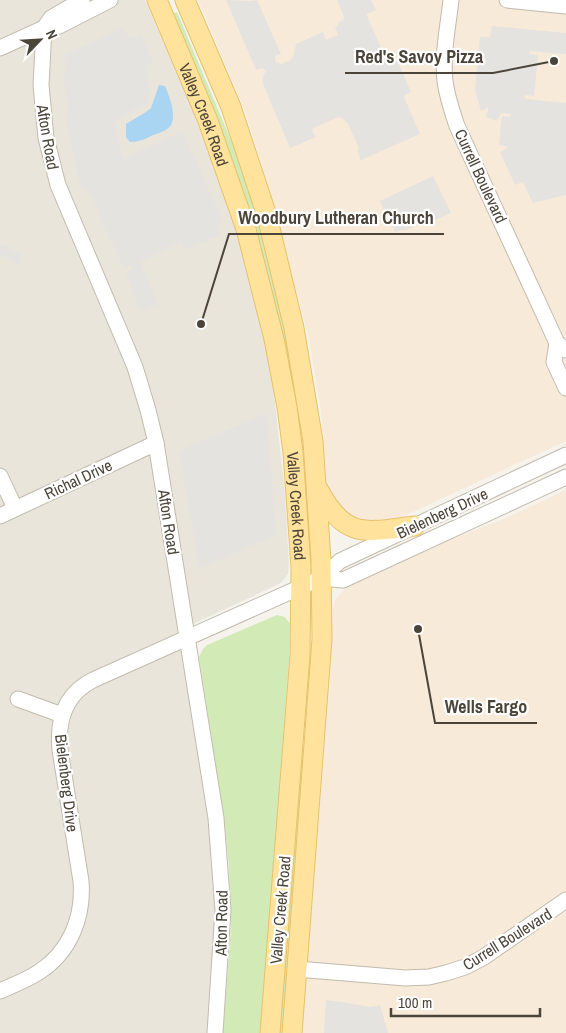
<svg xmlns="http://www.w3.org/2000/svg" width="566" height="1033" viewBox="0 0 566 1033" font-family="'Archivo Narrow',sans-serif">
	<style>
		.residential { fill: #eae5da }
		.commercial { fill: #f7ead8 }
		.green { fill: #d2eab5 }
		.parking { fill: #e5e3e0 }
		.water { fill: #a9d4f2 }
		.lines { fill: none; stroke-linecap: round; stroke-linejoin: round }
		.minor-casing { stroke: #c2bbae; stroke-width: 17 }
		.major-casing { stroke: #e6c16a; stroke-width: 21 }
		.minor { stroke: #fff; stroke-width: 15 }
		.major { stroke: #ffe39c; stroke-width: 19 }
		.labels { text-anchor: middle; stroke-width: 4.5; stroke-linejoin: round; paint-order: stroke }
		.street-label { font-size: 16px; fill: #4b4439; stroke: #fff }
		.leader { fill: none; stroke: #4b4439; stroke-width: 2 }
		.callout-dot { fill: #4b4439; stroke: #fff; stroke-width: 2 }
		.callout-label { font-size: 18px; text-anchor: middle; font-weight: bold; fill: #4b4439; stroke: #fff; stroke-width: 4.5; stroke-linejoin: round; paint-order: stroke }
	</style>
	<rect width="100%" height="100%" fill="#f6f3ec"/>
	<polygon class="residential" points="0,0 145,0 190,103 227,202 249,277 266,348 274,394 285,493 289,564 288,574 281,583 178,631 193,719 216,818 215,1033 0,1033"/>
	<g class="commercial">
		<polygon points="198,0 566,0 566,441 391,522 352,522 327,489 321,411 309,339 272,199 246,114"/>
		<polygon points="566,490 566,1033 302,1033 330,677 333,609 335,600 347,586 426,549 506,518"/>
	</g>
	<g class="green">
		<polygon points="177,12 243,169 277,280 300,419 282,344 170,15"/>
		<polygon points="277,615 285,617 290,624 289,659 261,1033 223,1033 231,927 229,866 224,818 199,657 203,649 207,645"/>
		<polygon points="303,733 302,819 285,1033 277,1033"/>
	</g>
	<g class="parking">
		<polygon points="226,0 250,1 257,0 281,54 275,56 275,59 276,62 281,64 289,61 293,57 296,44 323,32 326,40 338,35 335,27 338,25 339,22 343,20 344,17 337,0 371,0 376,10 367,14 367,16 387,61 389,63 397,59 411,92 405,95 404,97 420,134 361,160 357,151 359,148 348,124 342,118 338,117 314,128 312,130 316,137 290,148 263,84 262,78 266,71 262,68 256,70"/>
		<polygon points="492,26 566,33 566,54 529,51 530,54 538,55 534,96 526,95 524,97 526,99 566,103 566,195 533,203 523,182 515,185 500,152 508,147 499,145 502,116 510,117 511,114 501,113 497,121 486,117 489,107 481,111 475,90 480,37 490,37"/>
		<polygon points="122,28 129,37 133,38 141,35 153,61 146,65 150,96 147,103 116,120 115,126 123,159 182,131 223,221 216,226 220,235 184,250 182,244 179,243 142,261 142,266 158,304 141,311 125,273 132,270 132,267 129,266 124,268 100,217 92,195 80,185 65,114 69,103 65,94 64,74 66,63 63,56"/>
		<polygon points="433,176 451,213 431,222 428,220 404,231 401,230 395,232 380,201"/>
		<polygon points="0,244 20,253 20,265 0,254"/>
		<polygon points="267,413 276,535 199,569 179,451"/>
		<polygon points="326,1000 343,1002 370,1007 380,1005 388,1033 324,1033"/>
	</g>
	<path class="water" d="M159,85L165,86C169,95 177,116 171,125C167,131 159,133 153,135C146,139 138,142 130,142L126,137V124L146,112L151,108Z"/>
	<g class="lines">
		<g class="minor-casing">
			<g id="minor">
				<polyline points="82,0 51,18 44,28 41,85 46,138 58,185 135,367 148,410 156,443 216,818 223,910 215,1033"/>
				<path d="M451,0C448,27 442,54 445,81C447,97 452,111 457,126L557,343L566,350"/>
				<polyline points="507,0 566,6"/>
				<polyline points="0,48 44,28 59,26 110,0"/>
				<polyline points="557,343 554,362 566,388"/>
				<polyline points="0,476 15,508"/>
				<polyline points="0,516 156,443"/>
				<polyline points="321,578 343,580 566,477"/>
				<polyline points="18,699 62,715"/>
				<polyline points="297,969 405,978 429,977 446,973 465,967 484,957 566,900"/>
				<path d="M0,991C13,985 27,980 39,972C70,952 84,917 81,881L60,750C57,720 65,694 93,680L321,578L340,561L566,455"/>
			</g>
		</g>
		<g class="major-casing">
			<g id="major">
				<path id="s1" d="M157,0L208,121L246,229L274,339L287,407L293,452L301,567L300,655L270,1033"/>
				<polyline points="185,0 231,107 267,216 294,328 313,441 321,560 322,639 292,1033"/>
				<path d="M318,489C345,540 365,532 415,526"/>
			</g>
		</g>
		<use href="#minor" class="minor"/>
		<use href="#major" class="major"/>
	</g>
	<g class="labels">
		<g class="street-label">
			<text dy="6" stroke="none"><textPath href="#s1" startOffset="124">Valley Creek Road</textPath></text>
			<text transform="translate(48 137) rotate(80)" y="6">Afton Road</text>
			<text transform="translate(481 176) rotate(65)" y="6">Currell Boulevard</text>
			<text transform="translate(78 479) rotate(-25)" y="6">Richal Drive</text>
			<text dy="6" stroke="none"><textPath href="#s1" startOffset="528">Valley Creek Road</textPath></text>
			<text transform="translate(442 513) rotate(-25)" y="6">Bielenberg Drive</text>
			<text transform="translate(169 522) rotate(81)" y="6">Afton Road</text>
			<text transform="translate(67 783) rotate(83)" y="6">Bielenberg Drive</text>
			<text transform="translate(280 910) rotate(-85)" y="6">Valley Creek Road</text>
			<text transform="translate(221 923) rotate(-89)" y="6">Afton Road</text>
			<text transform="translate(507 939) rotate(-32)" y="6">Currell Boulevard</text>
		</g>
	</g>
	<path class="leader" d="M554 61L493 73H345M201 324L229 234H444M418 629L435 723H537"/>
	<g class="callout-dot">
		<circle cx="554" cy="61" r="5"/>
		<circle cx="201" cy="324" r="5"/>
		<circle cx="418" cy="629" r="5"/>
	</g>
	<g class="callout-label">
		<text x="419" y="63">Red's Savoy Pizza</text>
		<text x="336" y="224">Woodbury Lutheran Church</text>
		<text x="486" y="713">Wells Fargo</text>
	</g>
	<g transform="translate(40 40) rotate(65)" stroke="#ffffff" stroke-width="4" paint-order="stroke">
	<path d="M0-4L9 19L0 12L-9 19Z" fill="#4b4439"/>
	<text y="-8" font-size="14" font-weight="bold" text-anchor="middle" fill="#4b4439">N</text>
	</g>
	<path d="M391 1008v8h149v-8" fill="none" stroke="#4b4439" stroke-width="2.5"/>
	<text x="398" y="1008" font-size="15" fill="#4b4439" stroke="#ffffff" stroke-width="4" paint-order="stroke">100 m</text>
</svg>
